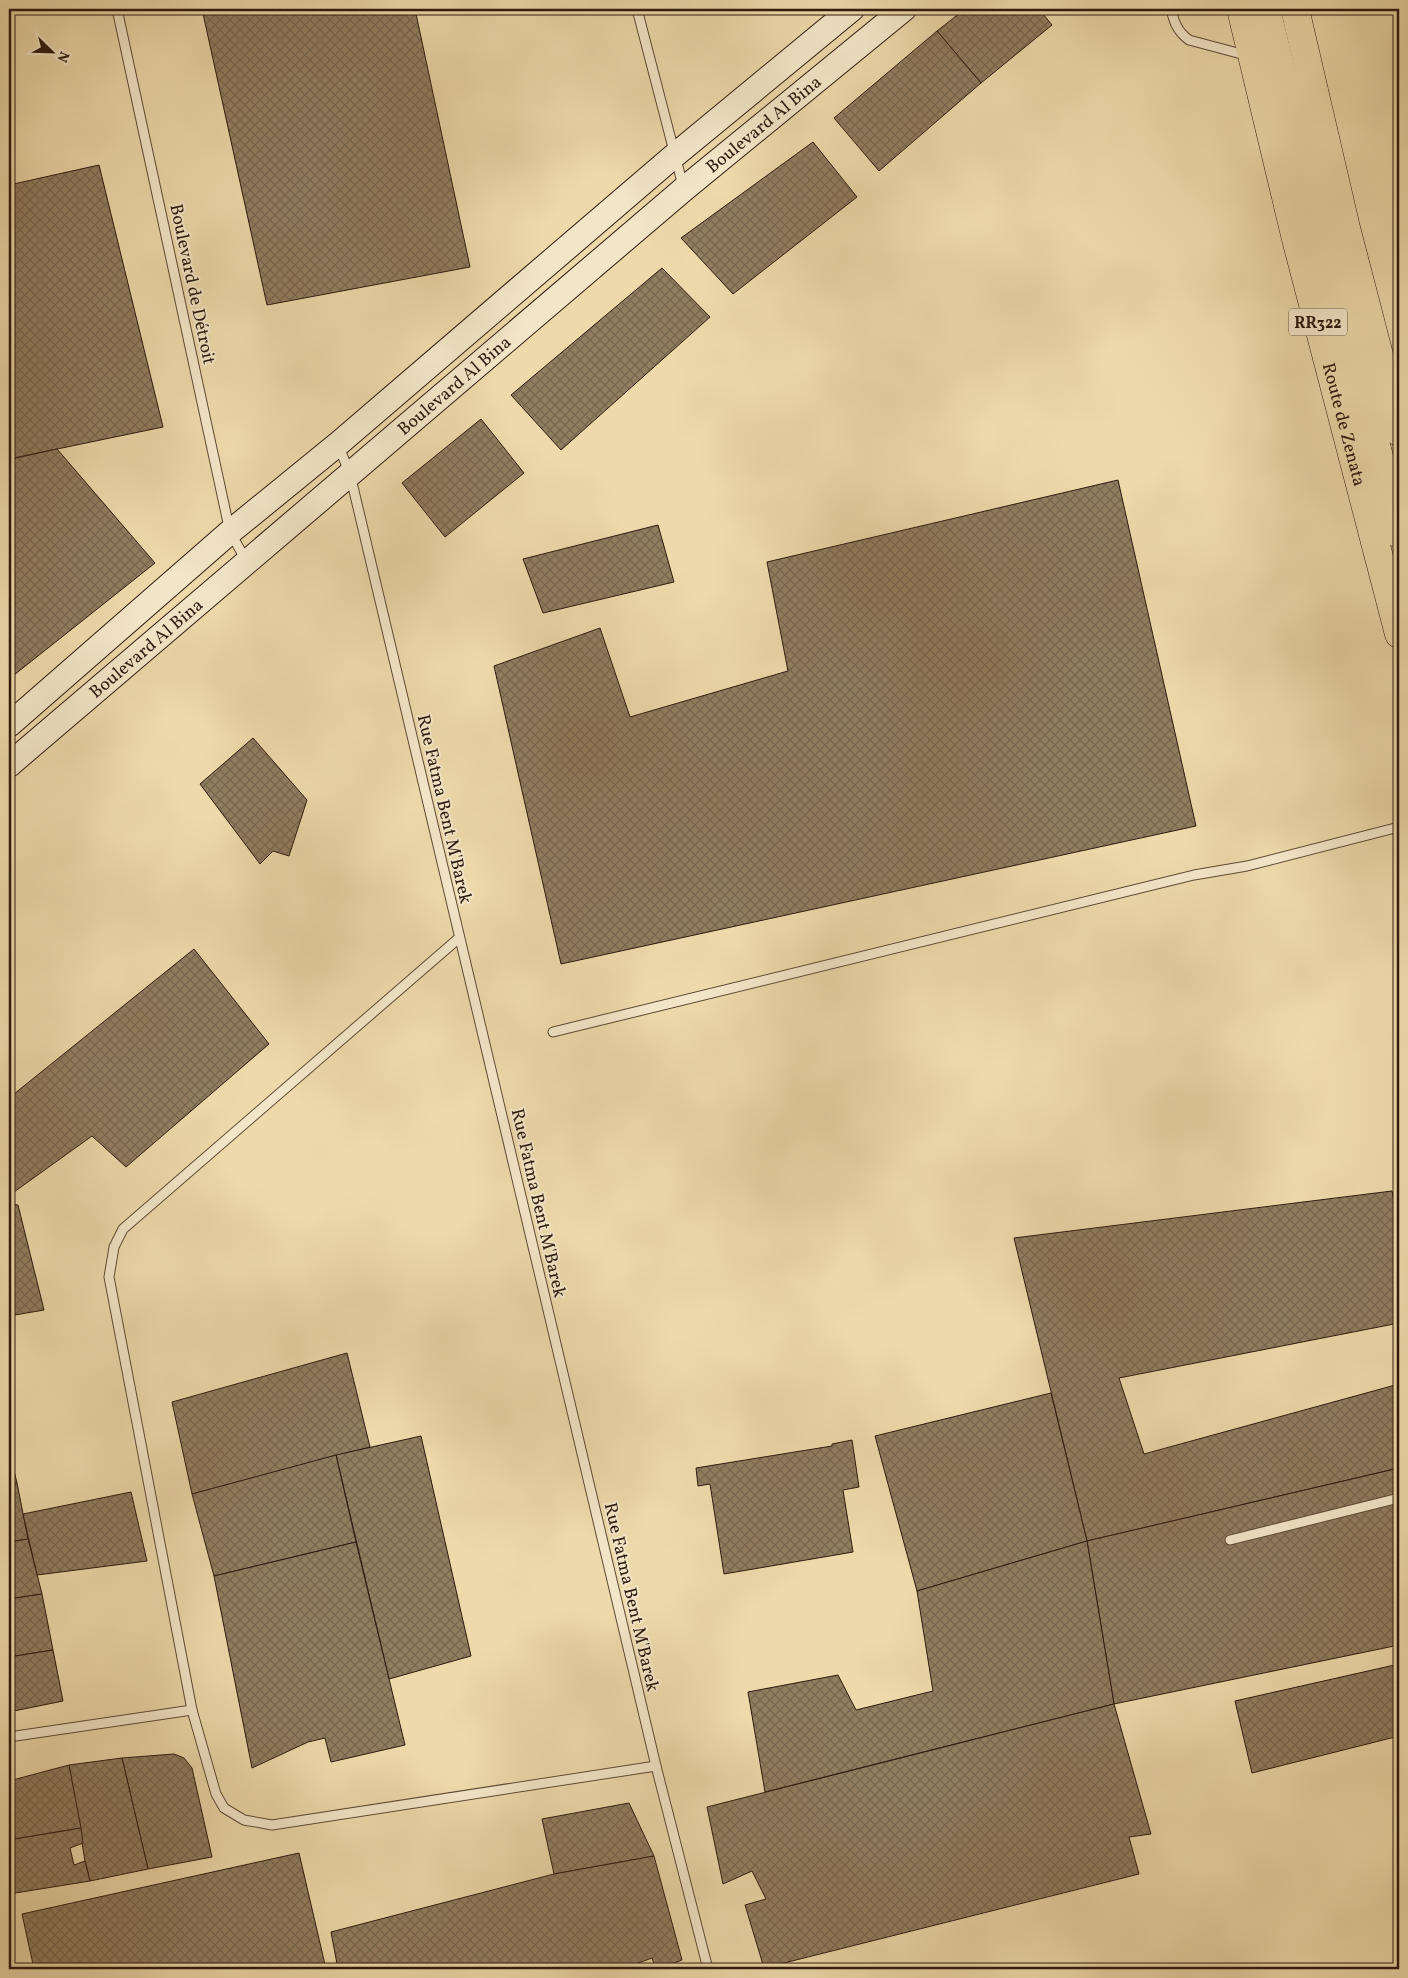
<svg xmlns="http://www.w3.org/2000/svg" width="1408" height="1978" viewBox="0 0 1408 1978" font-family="Vollkorn,serif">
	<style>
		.building { fill: url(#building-cross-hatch); stroke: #2d1a0f }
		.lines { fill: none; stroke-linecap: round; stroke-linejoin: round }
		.lane-casing { stroke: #5d4a36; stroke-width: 11 }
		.secondary-casing { stroke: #2d1a0f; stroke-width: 26 }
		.primary-casing { stroke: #2d1a0f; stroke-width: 29 }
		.lane { stroke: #f3e6c8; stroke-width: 9 }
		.secondary { stroke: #f3e6c8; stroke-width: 24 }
		.primary { stroke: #edd9aa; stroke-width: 28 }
		.labels { text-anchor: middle; stroke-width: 4; stroke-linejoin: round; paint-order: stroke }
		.shield { fill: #f3e6c8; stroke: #685746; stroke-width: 1 }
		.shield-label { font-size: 16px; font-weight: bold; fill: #2d1a0f }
		.street-label { font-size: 18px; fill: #2d1a0f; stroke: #f3e6c8 }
	</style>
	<defs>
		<pattern id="building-cross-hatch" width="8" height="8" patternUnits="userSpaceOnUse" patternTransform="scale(1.25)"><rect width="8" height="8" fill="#917d60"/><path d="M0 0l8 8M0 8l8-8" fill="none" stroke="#77664e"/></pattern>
	</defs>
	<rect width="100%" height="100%" fill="#edd9aa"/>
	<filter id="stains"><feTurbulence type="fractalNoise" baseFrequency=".004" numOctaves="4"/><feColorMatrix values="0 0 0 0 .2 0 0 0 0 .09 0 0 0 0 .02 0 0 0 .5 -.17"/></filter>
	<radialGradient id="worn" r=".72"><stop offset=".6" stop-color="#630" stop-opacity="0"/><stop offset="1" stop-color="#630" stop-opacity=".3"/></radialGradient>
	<g class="building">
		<polygon points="202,9 415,9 470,267 267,305"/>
		<polygon points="965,9 1039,9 1052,25 981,83 937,31"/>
		<polygon points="937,31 981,83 879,171 834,118"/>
		<polygon points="813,142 857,197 733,294 681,238"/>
		<polygon points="99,165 163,427 9,459 9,185"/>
		<polygon points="662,268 710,317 561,450 511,395"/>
		<polygon points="481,419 524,473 445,537 402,483"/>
		<polygon points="57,449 155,563 9,679 9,462 11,459"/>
		<polygon points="1118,480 1196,826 561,964 494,666 600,628 630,717 788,671 767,562"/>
		<polygon points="658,525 674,582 543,613 523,559"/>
		<polygon points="253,738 307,800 289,856 273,851 260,864 200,784"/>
		<polygon points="194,949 269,1044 126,1167 92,1136 14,1192 9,1184 9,1098"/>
		<polygon points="1392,1191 1399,1226 1399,1323 1119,1378 1144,1454 1399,1384 1399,1468 1087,1541 1014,1238"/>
		<polygon points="9,1204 18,1205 44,1310 9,1316"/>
		<polygon points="347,1353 370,1447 192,1494 172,1402"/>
		<polygon points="1051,1393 1087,1541 917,1591 875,1436"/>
		<polygon points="421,1436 471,1656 389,1679 336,1455"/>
		<polygon points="852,1440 859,1487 843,1490 853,1552 724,1574 710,1484 698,1486 696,1468 832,1446 832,1444"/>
		<polygon points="9,1450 17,1483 9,1485"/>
		<polygon points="336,1455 356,1542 214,1576 192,1494"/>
		<polygon points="1399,1468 1399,1645 1114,1704 1087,1541"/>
		<polygon points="17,1483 28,1539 9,1542 9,1485"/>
		<polygon points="131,1492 147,1561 37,1575 23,1514"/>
		<polygon points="28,1539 42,1594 9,1599 9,1542"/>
		<polygon points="1087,1541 1114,1704 765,1792 748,1692 838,1675 856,1710 933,1691 917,1591"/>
		<polygon points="356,1542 405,1745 331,1762 325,1738 308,1742 252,1768 214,1576"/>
		<polygon points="42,1594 53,1650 9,1657 9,1599"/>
		<polygon points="53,1650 63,1701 9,1712 9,1657"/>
		<polygon points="1399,1664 1399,1736 1252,1773 1235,1701"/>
		<polygon points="1114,1704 1151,1834 1129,1837 1139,1874 764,1968 745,1905 766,1899 752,1871 723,1884 707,1807"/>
		<polygon points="174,1754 184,1758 192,1768 212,1857 148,1869 122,1758"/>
		<polygon points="122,1758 148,1869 90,1881 85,1861 69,1765"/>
		<polygon points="69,1765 81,1828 9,1840 9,1781"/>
		<polygon points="629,1803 654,1856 554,1874 542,1819"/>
		<polygon points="81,1828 83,1843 70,1848 74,1865 85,1861 90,1881 9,1894 9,1840"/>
		<polygon points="299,1853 326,1969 34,1969 22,1914"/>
		<polygon points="654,1856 682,1960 658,1969 656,1969 652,1958 633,1965 634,1969 338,1969 331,1932 554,1874"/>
	</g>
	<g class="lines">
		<g class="lane-casing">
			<g id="lane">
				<polyline points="117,9 230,532 247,562"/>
				<polyline points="637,9 683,186"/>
				<path d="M1171,9C1174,22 1177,31 1189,40L1249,56"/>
				<polyline points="339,447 350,474 656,1766 708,1969"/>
				<polyline points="459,938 123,1229 114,1247 109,1277 192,1710 216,1794 224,1808 244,1820 272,1825 656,1766"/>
				<polyline points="553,1032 1194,875 1247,866 1399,827"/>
				<polyline points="1230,1540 1399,1498"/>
				<polyline points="9,1737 192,1710"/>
			</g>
		</g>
		<g class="secondary-casing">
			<g id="secondary">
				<polyline points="9,725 230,532 338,444 675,155 852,9"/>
				<path id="s1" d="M9,765L684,189L904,9"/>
			</g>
		</g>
		<g class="primary-casing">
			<g id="primary">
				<path id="s2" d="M1241,9L1296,239L1399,634"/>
				<polyline points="1266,9 1321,233 1399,534"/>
				<polyline points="1295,9 1346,228 1399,432"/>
			</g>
		</g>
		<use href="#lane" class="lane"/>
		<use href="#secondary" class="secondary"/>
		<use href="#primary" class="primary"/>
	</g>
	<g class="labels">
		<rect class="shield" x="1289" y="308.5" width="58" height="27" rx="4"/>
		<g class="shield-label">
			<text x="1318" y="328">RR322</text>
		</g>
		<g class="street-label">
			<text dy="6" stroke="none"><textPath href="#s1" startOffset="990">Boulevard Al Bina</textPath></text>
			<text transform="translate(193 284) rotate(78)" y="6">Boulevard de Détroit</text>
			<text dy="6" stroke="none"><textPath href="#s1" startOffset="585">Boulevard Al Bina</textPath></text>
			<text dy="6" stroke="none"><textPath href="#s2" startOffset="428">Route de Zenata</textPath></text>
			<text dy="6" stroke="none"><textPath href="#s1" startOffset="180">Boulevard Al Bina</textPath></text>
			<text transform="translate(445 809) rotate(77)" y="6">Rue Fatma Bent M'Barek</text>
			<text transform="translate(539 1203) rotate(77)" y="6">Rue Fatma Bent M'Barek</text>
			<text transform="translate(632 1597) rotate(77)" y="6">Rue Fatma Bent M'Barek</text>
		</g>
	</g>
	<rect width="1408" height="1978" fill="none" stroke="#edd9aa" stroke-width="30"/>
	<rect x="10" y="10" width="1388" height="1958" fill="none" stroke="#2d1a0f" stroke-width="2.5"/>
	<rect x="15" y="15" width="1378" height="1948" fill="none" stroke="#2d1a0f"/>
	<g transform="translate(52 52) rotate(113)" stroke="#f3e6c8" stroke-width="4" paint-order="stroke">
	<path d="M0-4L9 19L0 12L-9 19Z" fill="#2d1a0f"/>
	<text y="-8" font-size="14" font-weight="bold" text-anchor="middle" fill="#2d1a0f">N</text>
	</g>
	<rect width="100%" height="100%" filter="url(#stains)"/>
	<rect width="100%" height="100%" fill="url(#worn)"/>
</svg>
